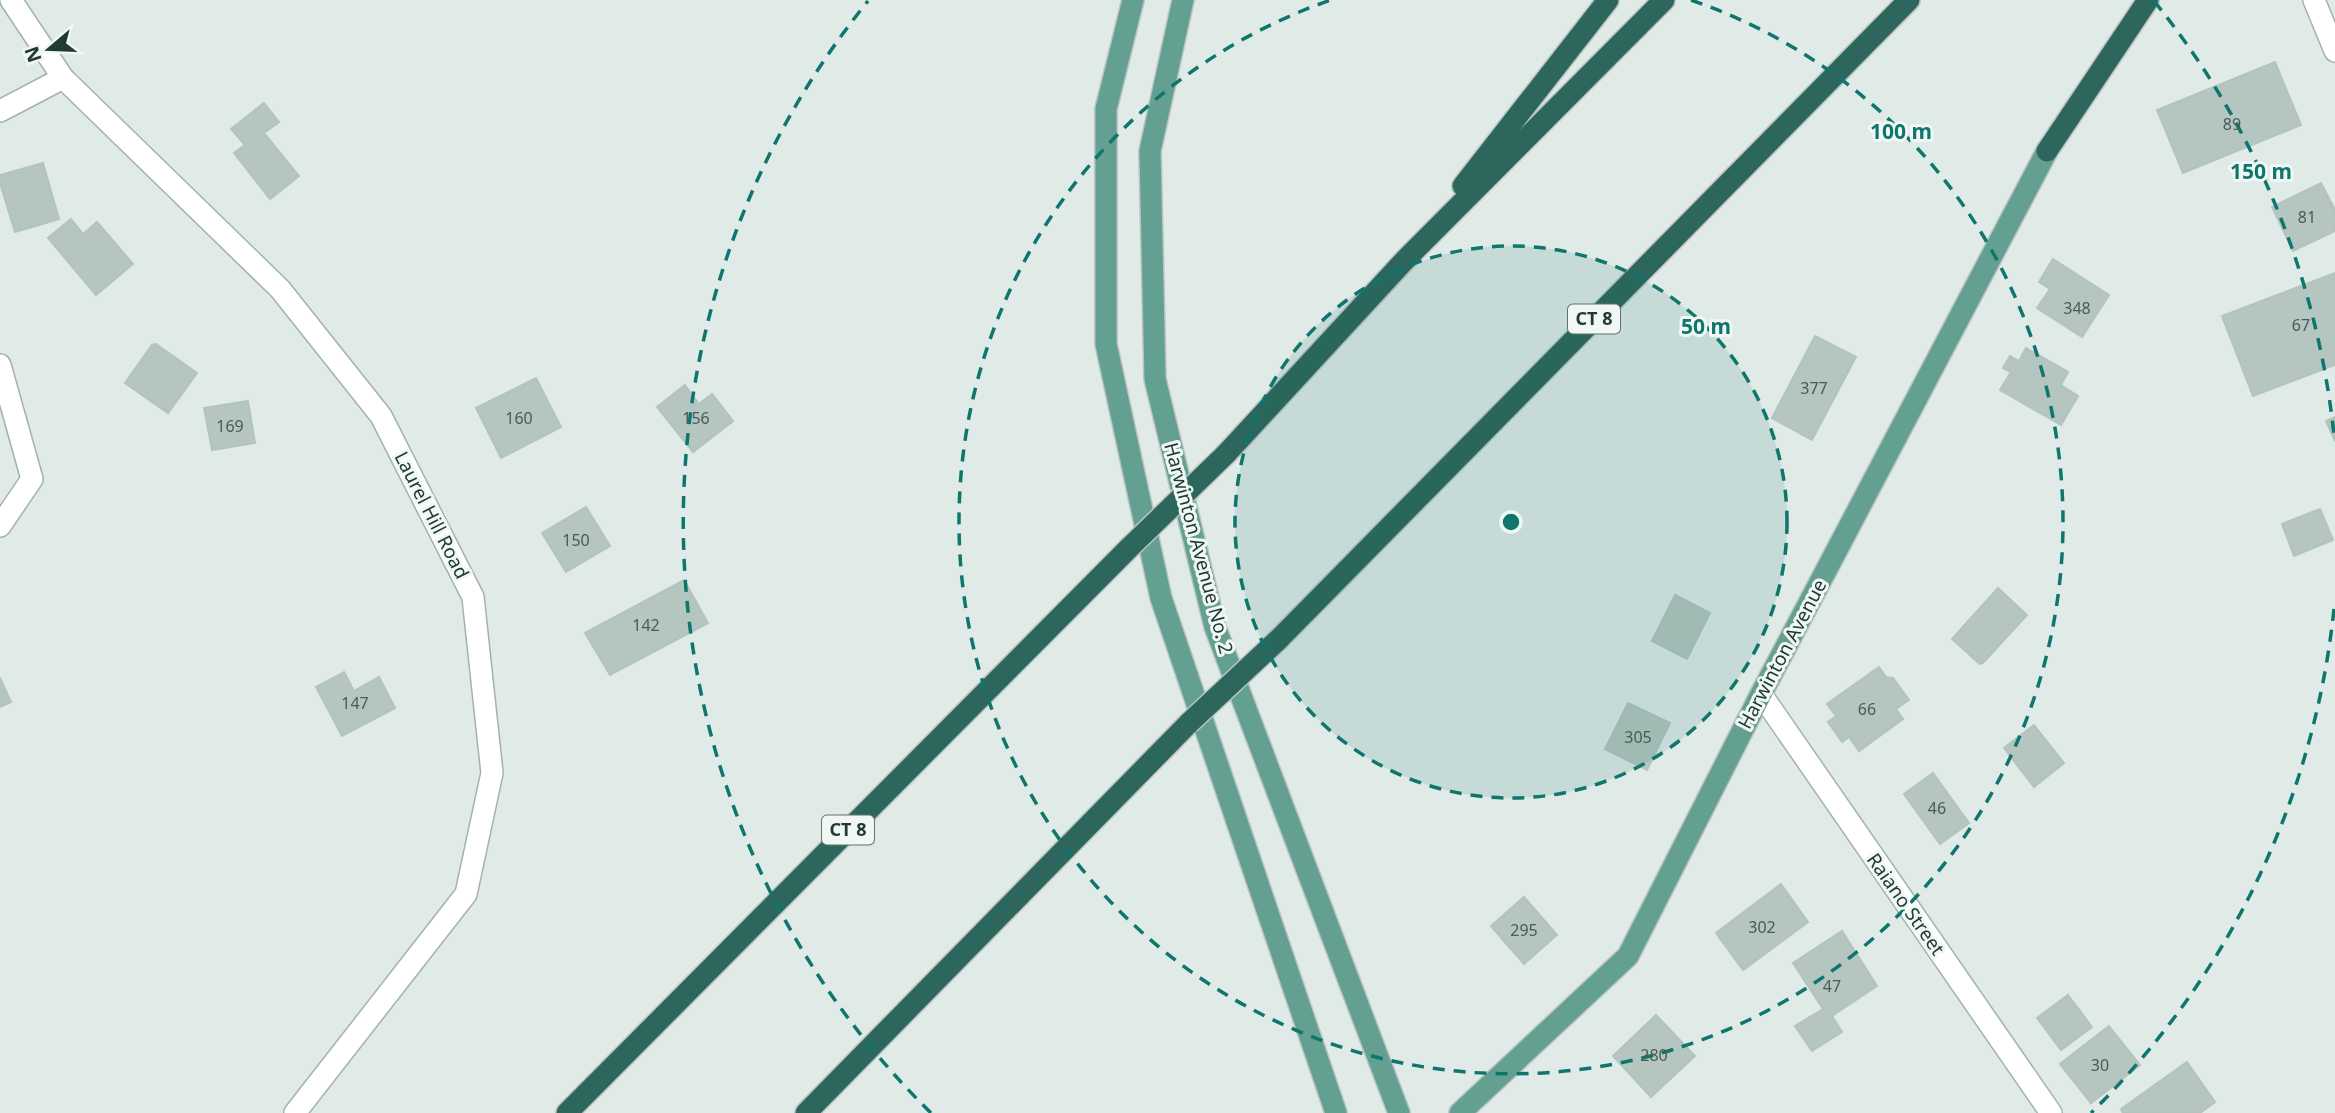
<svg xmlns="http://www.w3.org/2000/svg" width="2335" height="1113" viewBox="0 0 2335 1113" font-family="'Noto Sans',sans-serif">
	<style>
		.building { fill: #b5c5bf; stroke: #b2c4bd; stroke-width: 2 }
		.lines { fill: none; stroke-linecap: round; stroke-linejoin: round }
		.minor-casing { stroke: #a3b2ad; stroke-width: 24 }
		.major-casing { stroke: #bcc4c2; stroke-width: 24 }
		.highway-casing { stroke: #bcc4c2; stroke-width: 24 }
		.minor { stroke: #fff; stroke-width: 21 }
		.major { stroke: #64a092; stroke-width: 21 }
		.highway { stroke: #2d665c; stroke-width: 21 }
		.highway-bridge-casing { stroke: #bcc4c2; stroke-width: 24; stroke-linecap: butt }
		.highway-bridge { stroke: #2d665c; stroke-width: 21 }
		.ring { fill: none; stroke: #0f766e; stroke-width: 3.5; stroke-dasharray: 12 9 }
		.labels { text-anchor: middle; stroke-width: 6; stroke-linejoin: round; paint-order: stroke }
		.number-label { font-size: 16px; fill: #465d57 }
		.shield { fill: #f0f7f4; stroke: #5f736e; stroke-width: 2 }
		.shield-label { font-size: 18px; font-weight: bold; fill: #213a34 }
		.street-label { font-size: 19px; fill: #213a34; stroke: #f0f7f4 }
		.centre { fill: #0f766e; stroke: #f0f7f4; stroke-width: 3.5 }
		.ring-label { font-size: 21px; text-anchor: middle; font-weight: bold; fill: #0f766e; stroke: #f0f7f4; stroke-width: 6; stroke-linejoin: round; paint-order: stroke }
	</style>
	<rect width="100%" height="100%" fill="#e0eae6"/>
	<g class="building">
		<polygon points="2275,62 2301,125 2183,173 2157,110"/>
		<polygon points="264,103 279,122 264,133 299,176 270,199 234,153 245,145 231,129"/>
		<polygon points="43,163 59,219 15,232 0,183 0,175"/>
		<polygon points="2321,183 2335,210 2335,231 2293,251 2272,207"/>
		<polygon points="71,219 83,234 97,222 133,264 96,295 48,238"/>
		<polygon points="2053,259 2109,295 2082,337 2037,308 2050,289 2039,282"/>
		<polygon points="2335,273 2335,365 2253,396 2222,316"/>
		<polygon points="1815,336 1856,357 1812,440 1772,418"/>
		<polygon points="156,344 197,373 168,413 125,383 152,345"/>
		<polygon points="2026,348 2068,372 2061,385 2078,396 2061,425 2000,390 2011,372 2003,368 2010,356 2019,361"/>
		<polygon points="536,378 561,427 501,458 476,408"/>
		<polygon points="685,385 699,404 712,394 733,421 693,452 657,407"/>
		<polygon points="248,401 255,443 212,450 204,408"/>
		<polygon points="2335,417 2335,441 2326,421"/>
		<polygon points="586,507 610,546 566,572 542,533"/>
		<polygon points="2320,509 2333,540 2294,556 2282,524"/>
		<polygon points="684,580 708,623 610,675 585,633"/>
		<polygon points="1998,588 2027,615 1983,663 1980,664 1952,639"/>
		<polygon points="1675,595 1710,613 1687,659 1652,641"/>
		<polygon points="1879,667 1886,677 1893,678 1909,700 1896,709 1903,719 1859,751 1849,737 1842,742 1828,722 1836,716 1827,704"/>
		<polygon points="344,672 354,691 379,677 395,708 342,736 316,687"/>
		<polygon points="0,678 11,702 0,707"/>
		<polygon points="1628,703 1670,723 1647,770 1605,749"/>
		<polygon points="2034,725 2064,763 2034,787 2004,748"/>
		<polygon points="1933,773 1969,823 1940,844 1904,794"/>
		<polygon points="1781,884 1808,922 1743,970 1716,933"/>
		<polygon points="1524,897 1557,935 1524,964 1491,926"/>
		<polygon points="1842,931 1877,986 1832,1016 1842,1032 1812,1051 1795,1026 1823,1009 1793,963"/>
		<polygon points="2068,995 2092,1027 2061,1050 2037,1018"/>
		<polygon points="1656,1015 1695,1056 1651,1097 1613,1056"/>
		<polygon points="2109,1026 2140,1065 2091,1103 2060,1064"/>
		<polygon points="2187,1062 2215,1102 2200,1113 2123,1113 2121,1109"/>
	</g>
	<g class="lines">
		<g class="minor-casing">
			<g id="minor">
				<polyline points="11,0 63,78 280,289 381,416 473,597 492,773 466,894 295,1113"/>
				<polyline points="2314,0 2335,51"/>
				<polyline points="0,111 63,78"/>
				<polyline points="0,365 32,479 0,526"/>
				<polyline points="1761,694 2051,1113"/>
			</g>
		</g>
		<g class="major-casing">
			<g id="major">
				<polyline points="1133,0 1106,109 1106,344 1161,598 1336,1113"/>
				<polyline points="1183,0 1150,151 1155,379 1215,627 1399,1113"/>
				<polyline points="1460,1113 1628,956 1761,694 2047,151"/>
			</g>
		</g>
		<g class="highway-casing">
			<g id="highway">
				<polyline points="2047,151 2148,0"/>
				<polyline points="1463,186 1608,0"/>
				<polyline points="1226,454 1404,261 1664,0"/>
				<polyline points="1279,639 1909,0"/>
				<polyline points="567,1113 1129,548"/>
				<polyline points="806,1113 1189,723"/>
			</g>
		</g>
		<use href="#minor" class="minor"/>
		<use href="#major" class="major"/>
		<use href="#highway" class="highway"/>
		<g class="highway-bridge-casing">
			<g id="highway-bridge">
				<polyline points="1129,548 1226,454"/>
				<polyline points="1189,723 1279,639"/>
			</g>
		</g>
		<use href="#highway-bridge" class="highway-bridge"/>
	</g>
	<circle cx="1511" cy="522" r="276" fill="#0f766e" fill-opacity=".12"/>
	<g class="ring">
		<circle cx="1511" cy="522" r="276"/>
		<path d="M1691 0A552 552 0 1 1 1331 0"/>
		<path d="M2334 609A828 828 0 0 1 2091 1113M931 1113A828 828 0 0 1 868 1M2154 1A828 828 0 0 1 2334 435"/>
	</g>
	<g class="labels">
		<g class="number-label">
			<text x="2232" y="130">89</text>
			<text x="2307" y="223">81</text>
			<text x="2077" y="314">348</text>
			<text x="2301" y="331">67</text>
			<text x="1814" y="394">377</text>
			<text x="519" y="424">160</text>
			<text x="696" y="424">156</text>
			<text x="230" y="432">169</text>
			<text x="576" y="546">150</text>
			<text x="646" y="631">142</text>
			<text x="355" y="709">147</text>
			<text x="1867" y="715">66</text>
			<text x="1638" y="743">305</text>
			<text x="1937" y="814">46</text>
			<text x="1762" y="933">302</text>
			<text x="1524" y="936">295</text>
			<text x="1832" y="992">47</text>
			<text x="1654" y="1061">280</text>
			<text x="2100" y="1071">30</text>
		</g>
		<g class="shield">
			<rect x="1568" y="304.5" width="52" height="29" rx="5"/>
			<rect x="822" y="815.5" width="52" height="29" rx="5"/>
		</g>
		<g class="shield-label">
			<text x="1594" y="325">CT 8</text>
			<text x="848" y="836">CT 8</text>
		</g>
		<g class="street-label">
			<text transform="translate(432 515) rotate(63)" y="7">Laurel Hill Road</text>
			<text transform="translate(1199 548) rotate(75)" y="7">Harwinton Avenue No. 2</text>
			<text transform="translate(1782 654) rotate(-62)" y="7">Harwinton Avenue</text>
			<text transform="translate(1906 904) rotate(55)" y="7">Raiano Street</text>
		</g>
	</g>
	<circle cx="1511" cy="522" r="10" class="centre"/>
	<g class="ring-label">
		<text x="1901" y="139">100 m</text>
		<text x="2261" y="179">150 m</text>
		<text x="1706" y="334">50 m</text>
	</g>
	<g transform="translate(49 49) rotate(251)" stroke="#f0f7f4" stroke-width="5" paint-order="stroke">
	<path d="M0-5L12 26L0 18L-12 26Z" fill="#213a34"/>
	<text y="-10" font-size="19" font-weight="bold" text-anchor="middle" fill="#213a34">N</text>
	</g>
</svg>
